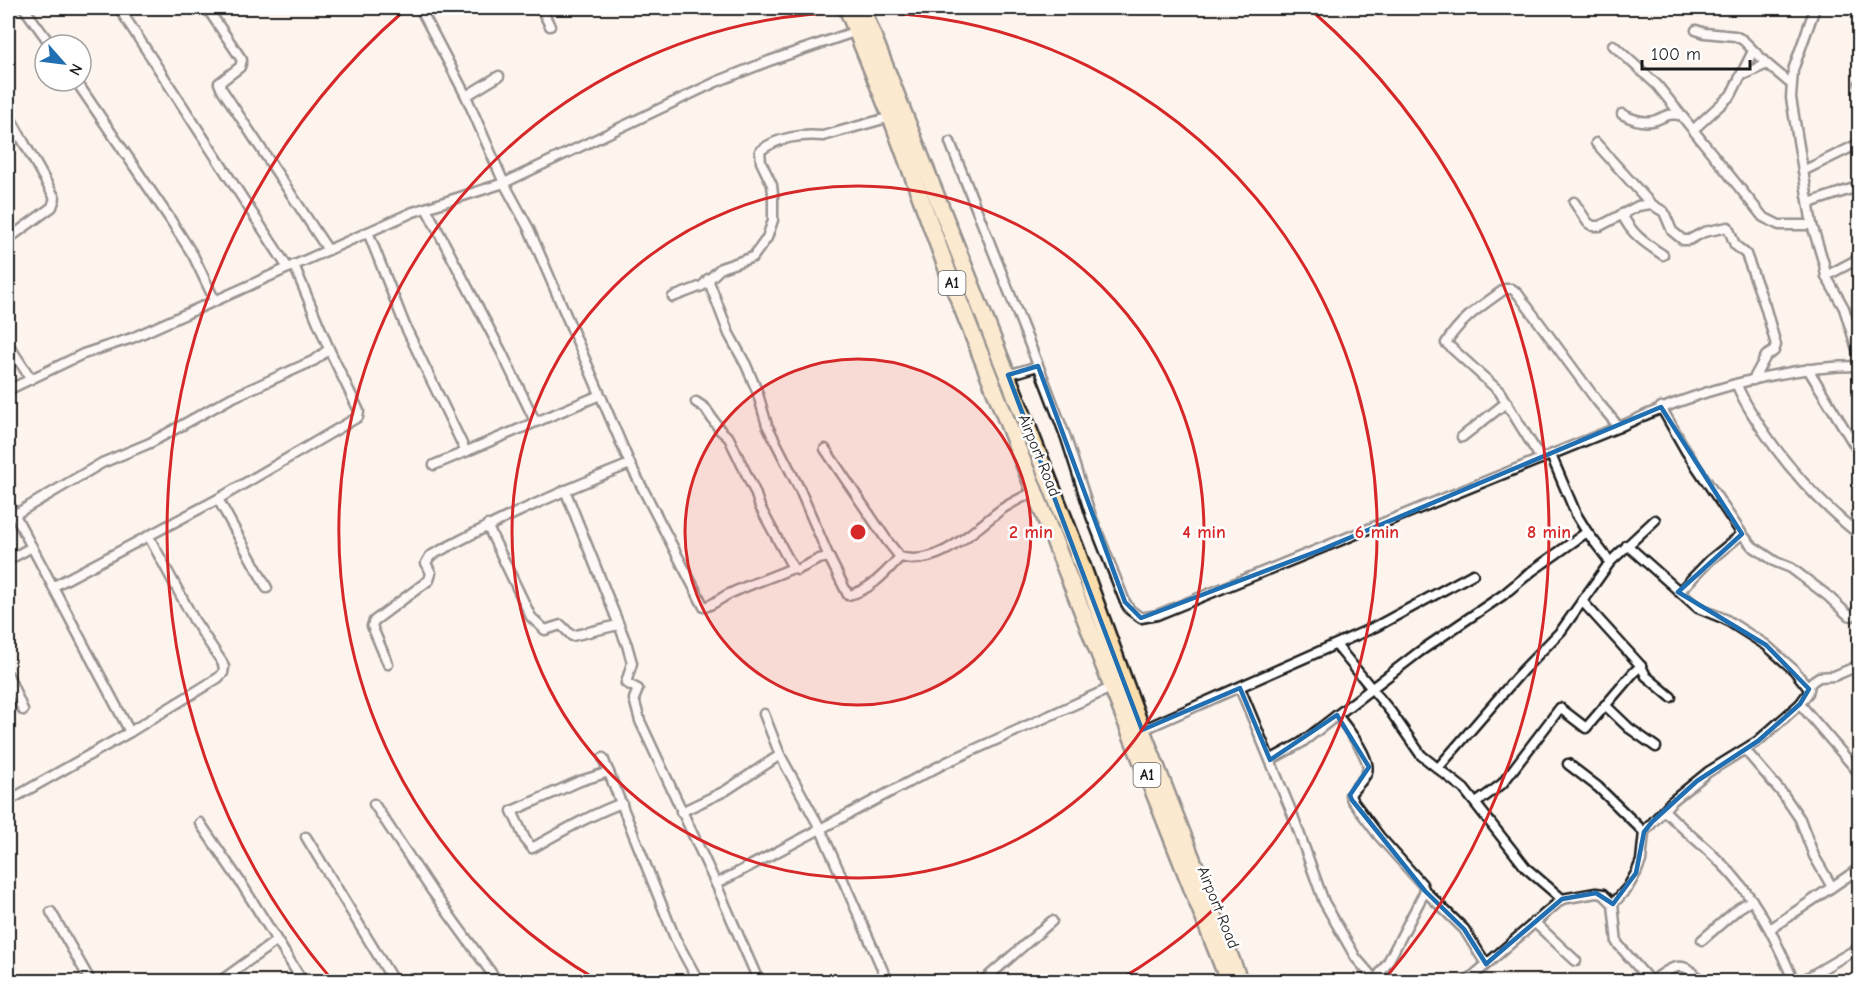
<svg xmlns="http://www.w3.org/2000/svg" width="1867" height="989" viewBox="0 0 1867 989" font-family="'Comic Neue',sans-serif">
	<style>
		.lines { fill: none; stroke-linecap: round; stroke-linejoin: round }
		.street-casing { stroke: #1c1c1c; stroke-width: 13 }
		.highway-casing { stroke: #1c1c1c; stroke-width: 20 }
		.street { stroke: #fff; stroke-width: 8 }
		.highway { stroke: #faddab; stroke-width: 15 }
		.marked { fill: none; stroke: #1f6fb2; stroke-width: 4.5; stroke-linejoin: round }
		.ring { fill: none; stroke: #d62828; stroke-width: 3 }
		.labels { text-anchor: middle; stroke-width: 5; stroke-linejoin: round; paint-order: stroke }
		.shield { fill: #fff; stroke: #606060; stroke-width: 1.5 }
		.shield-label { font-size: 15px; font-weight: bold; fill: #1c1c1c }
		.street-label { font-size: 16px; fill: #1c1c1c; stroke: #fff }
		.centre { fill: #d62828; stroke: #fff; stroke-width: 3 }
		.ring-label { font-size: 18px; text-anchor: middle; font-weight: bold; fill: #d62828; stroke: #fff; stroke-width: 5; stroke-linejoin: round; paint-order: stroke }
	</style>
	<rect width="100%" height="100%" fill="#fef4ee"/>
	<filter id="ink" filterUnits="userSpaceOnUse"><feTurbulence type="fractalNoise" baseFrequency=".0167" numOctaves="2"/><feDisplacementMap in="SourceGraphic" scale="12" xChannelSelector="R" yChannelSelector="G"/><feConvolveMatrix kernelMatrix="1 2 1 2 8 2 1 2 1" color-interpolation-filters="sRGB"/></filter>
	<g filter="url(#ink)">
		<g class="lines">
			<g class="street-casing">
				<g id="street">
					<polyline points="24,8 51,45"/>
					<polyline points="119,8 288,268"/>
					<polyline points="207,8 242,60 240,67 219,83 221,88 328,250"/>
					<path d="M420,8L466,96L504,183L529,229L630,464L704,607C714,605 720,598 729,594C750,584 772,577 793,568L797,570L819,559L829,557L848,595C870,591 886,572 900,557C939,568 973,530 1002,509C1012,502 1024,497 1035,491"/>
					<polyline points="541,8 550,26"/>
					<polyline points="1815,8 1793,70 1791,98 1812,225 1824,264 1826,276 1844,308 1860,359"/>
					<polyline points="1696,30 1705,33 1735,36 1743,40 1767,64 1791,84"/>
					<polyline points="1613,45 1657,85 1763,217 1779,225 1812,225"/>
					<polyline points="1740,76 1767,64"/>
					<polyline points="76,81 170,219 193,255 215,301"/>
					<polyline points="1860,83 1860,85"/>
					<polyline points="466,96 499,76"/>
					<polyline points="8,114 55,198 52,207 8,239"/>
					<path d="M1622,114C1633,120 1645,124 1656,120C1666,116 1669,113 1680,115"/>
					<polyline points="1693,130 1731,95 1753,51"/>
					<path d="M950,142L1045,383L1066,438L1091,516L1125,602L1130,610L1141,618L1157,615L1619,427C1690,393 1780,366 1860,366"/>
					<polyline points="8,143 18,135"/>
					<polyline points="1596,143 1651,204"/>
					<polyline points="1803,171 1860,143"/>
					<polyline points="1574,202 1588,223 1593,226 1600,226 1638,206 1651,204 1664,212 1672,231 1683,240 1689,240 1704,232 1728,227 1735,245 1746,254 1765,306 1776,345 1774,351 1766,356 1753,380"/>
					<polyline points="1809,203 1860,186"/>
					<polyline points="426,208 501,351 535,421"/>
					<path d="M1622,214C1631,234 1645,243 1663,255"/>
					<polyline points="368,232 406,328 466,452"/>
					<polyline points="1826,276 1860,258"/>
					<polyline points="708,279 729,334 746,365 757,391 767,425 800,490 829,557"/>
					<path d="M673,297L702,286L721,268L753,257L767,238L773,220V194L772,185L761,162L760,151C777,137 803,134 823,136L891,117"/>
					<polyline points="8,344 31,379"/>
					<polyline points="1808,369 1860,454"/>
					<polyline points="1008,375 1038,366"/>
					<path d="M1737,385C1743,401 1753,415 1762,429C1790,471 1820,504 1860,535"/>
					<polyline points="8,390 83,354 132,338 413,212 504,183 716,82 769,61 857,31"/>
					<polyline points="696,402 705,408 720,430 729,438 755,492 760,507 793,568"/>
					<polyline points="1661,407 1686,451 1742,534 1752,546 1776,562 1791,568 1828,596 1848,615 1852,616 1860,607"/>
					<polyline points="1462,437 1507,402"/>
					<polyline points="825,449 888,542 900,557"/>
					<polyline points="1551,455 1576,514 1587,532 1610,562"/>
					<path d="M1541,459L1499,391L1446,343C1460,319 1483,305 1505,289H1512L1518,294L1597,401L1619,427"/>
					<polyline points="434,465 600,395"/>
					<polyline points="565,490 627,645 632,663 626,683 638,689 634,699 640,721 716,884 759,982"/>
					<polyline points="218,499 267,588"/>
					<polyline points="8,502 130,732"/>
					<polyline points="14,515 102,463 150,443 231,398 315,360 329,349"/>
					<polyline points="487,525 531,617 545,630 561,625 572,636 618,625"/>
					<polyline points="1627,545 1698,608 1725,619 1766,645 1794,670 1809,689"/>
					<polyline points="8,560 32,547"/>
					<polyline points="54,586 218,499 358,417 359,411 329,349 294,265"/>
					<polyline points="1679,592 1710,560 1742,534"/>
					<polyline points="1582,601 1641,666 1646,676 1671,697"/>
					<polyline points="1336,645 1391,712 1421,755 1464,789 1526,868 1562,899"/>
					<path d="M388,664L372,626L374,621L429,580L431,573L426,563L430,556C495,521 561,491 630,464"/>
					<polyline points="8,675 23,710"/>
					<polyline points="1240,688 1292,813 1324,902 1356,958 1375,980"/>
					<polyline points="1800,704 1860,774"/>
					<polyline points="1605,705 1629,728 1656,747"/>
					<polyline points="764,714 780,755 821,830 888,982"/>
					<path d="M1337,715C1346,727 1372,758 1367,772C1364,781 1354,787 1350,795L1352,800L1379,836L1422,884L1425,891L1464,929L1486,964"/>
					<polyline points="1142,730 1377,626 1473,574"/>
					<polyline points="1746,751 1783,794 1800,819 1814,856 1832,887"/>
					<polyline points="603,758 675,938 699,982"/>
					<polyline points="1270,760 1301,743 1419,652 1503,595 1532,571 1587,532"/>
					<polyline points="1568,764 1598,787 1644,832"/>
					<polyline points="1438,768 1523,670 1561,631 1610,562 1655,520"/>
					<path d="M609,772L580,781L512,811L525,839L532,848C561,832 590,815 622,803"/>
					<polyline points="8,801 130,732 218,678 223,673 224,667 222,662 194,620 149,537"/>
					<polyline points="1476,803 1502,784 1560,708 1586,728 1634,672 1641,666"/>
					<polyline points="374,804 432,891 498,982"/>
					<path d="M1664,810C1686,833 1713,852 1734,877C1761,908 1778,944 1794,982"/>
					<polyline points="681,812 725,791 780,755"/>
					<polyline points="200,823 241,883 303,982"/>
					<polyline points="306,837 394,982"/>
					<polyline points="716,884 947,762 1113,687"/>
					<polyline points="1613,904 1628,887 1636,873 1641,861 1644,832 1671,802 1708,772 1758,741 1800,704 1808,693 1810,684 1813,681 1819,677 1834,676 1860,665"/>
					<polyline points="51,912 91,982"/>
					<polyline points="1534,922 1576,961"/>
					<polyline points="1770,929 1860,868"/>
					<polyline points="1702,940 1739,908 1752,900"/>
					<polyline points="219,982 276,941"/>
					<polyline points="982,982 1052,921"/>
					<polyline points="1374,982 1388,962 1425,891"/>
					<polyline points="1466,982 1562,899 1596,893 1603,894 1613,904 1617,943 1650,981"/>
					<path d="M1650,982C1671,968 1683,956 1701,982"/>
					<polyline points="1800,982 1860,947"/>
				</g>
			</g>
			<g class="highway-casing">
				<g id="highway">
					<polyline points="847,8 891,117 951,280 1229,982"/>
					<polyline points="862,8 1076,549 1142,730 1240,982"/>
				</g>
			</g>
			<use href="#street" class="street"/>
			<use href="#highway" class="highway"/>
		</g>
	</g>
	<path d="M0 0H1867V989H0ZM1038,366L1125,602L1141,618L1318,551L1661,407L1742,534L1678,592L1766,645L1809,689L1800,704L1758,741L1697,781L1652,822L1644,832L1636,873L1613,904L1596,893L1562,899L1486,964L1464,929L1425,891L1352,800L1350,795L1369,767L1337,715L1270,760L1240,688L1142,730L1008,375Z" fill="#fef4ee" fill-opacity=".55" fill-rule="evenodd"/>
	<path class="marked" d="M1038,366L1125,602L1141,618L1318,551L1661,407L1742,534L1678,592L1766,645L1809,689L1800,704L1758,741L1697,781L1652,822L1644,832L1636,873L1613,904L1596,893L1562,899L1486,964L1464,929L1425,891L1352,800L1350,795L1369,767L1337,715L1270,760L1240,688L1142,730L1008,375Z"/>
	<circle cx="858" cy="532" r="173" fill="#d62828" fill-opacity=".12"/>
	<g class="ring">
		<circle cx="858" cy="532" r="173"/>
		<circle cx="858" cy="532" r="346"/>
		<path d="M599 981A519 519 0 1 1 1117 981"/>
		<path d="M333 981A691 691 0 0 1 405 10M1311 10A691 691 0 0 1 1383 981"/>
	</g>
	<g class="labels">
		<g class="shield">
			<rect x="938.5" y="271" width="27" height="24" rx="4.5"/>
			<rect x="1133.5" y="763" width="27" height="24" rx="4.5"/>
		</g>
		<g class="shield-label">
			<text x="952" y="288">A1</text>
			<text x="1147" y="780">A1</text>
		</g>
		<g class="street-label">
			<text transform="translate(1040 455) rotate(68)" y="6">Airport Road</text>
			<text transform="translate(1219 907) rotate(68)" y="6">Airport Road</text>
		</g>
	</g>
	<circle cx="858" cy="532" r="9" class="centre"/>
	<g class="ring-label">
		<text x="1031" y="538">2 min</text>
		<text x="1204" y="538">4 min</text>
		<text x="1377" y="538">6 min</text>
		<text x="1549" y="538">8 min</text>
	</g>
	<rect width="1867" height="989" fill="none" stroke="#fff" stroke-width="30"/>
	<rect x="15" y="15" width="1837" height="959" fill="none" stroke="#1c1c1c" stroke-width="2" filter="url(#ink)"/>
	<g transform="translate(63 63) rotate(118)"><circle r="28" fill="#ffffff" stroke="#a4a4a4" stroke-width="1.5"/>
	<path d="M0-4.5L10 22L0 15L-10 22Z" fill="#1f6fb2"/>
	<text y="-9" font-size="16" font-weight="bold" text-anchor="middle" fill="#1c1c1c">N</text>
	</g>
	<path d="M1642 60v9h108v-9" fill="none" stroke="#1c1c1c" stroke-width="3"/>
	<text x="1651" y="60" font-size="18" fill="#1c1c1c" stroke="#ffffff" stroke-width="4.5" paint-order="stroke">100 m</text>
</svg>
